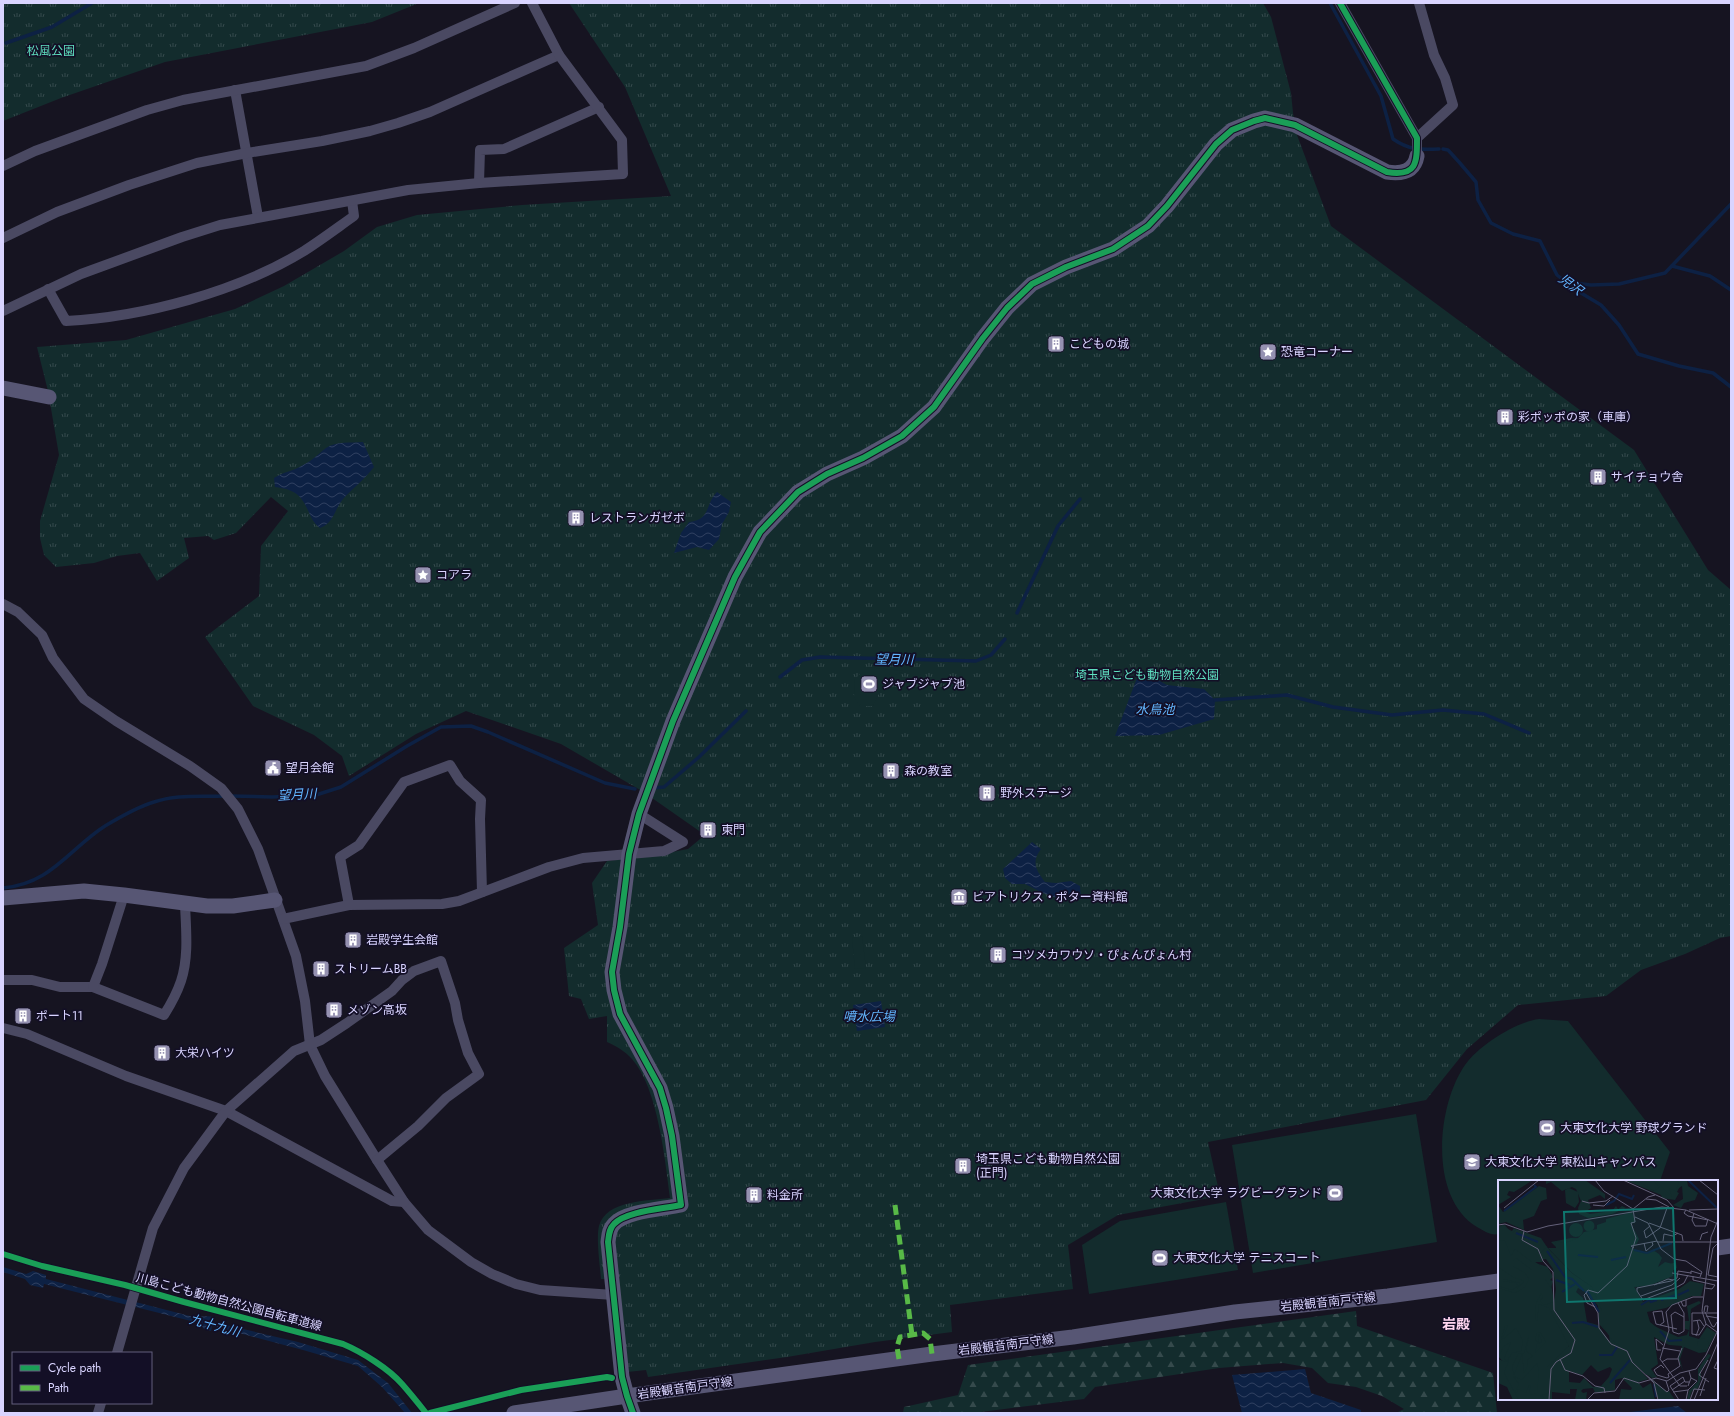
<svg xmlns="http://www.w3.org/2000/svg" width="1734" height="1416" viewBox="0 0 1734 1416" font-family="Jost,'Noto Sans JP',sans-serif">
	<style>
		.forest { fill: url(#forest-firs) }
		.park { fill: url(#park-tufts) }
		.garden { fill: #132c2d }
		.water { fill: url(#water-waves) }
		.lines { fill: none; stroke-linecap: round; stroke-linejoin: round }
		.stream { stroke: #0d2144; stroke-width: 3.5 }
		.street { stroke: #4a4962; stroke-width: 10 }
		.secondary { stroke: #575674; stroke-width: 15 }
		.quiet { stroke: #58b947; stroke-width: 5; stroke-dasharray: 10 5; stroke-linecap: butt }
		.cycleway-casing { stroke: #130f26; stroke-width: 8 }
		.cycleway { stroke: #1a9f57; stroke-width: 6 }
		.labels { text-anchor: middle; stroke-width: 3.5; stroke-linejoin: round; paint-order: stroke }
		.park-label { font-size: 12px; fill: #5fe0c0; stroke: #130f26 }
		.poi-label { font-size: 12px; fill: #d9d4ff; stroke: #130f26; text-anchor: start }
		.street-label { font-size: 12px; fill: #d9d4ff; stroke: #130f26 }
		.water-label { font-size: 13px; font-style: italic; fill: #62b6ff; stroke: #130f26 }
		.quarter-label { font-size: 14px; font-weight: bold; fill: #ffd6f0; stroke: #130f26 }
		.inset-river { fill: none; stroke: #0d2144; stroke-width: 2 }
		.inset-road { fill: none; stroke: #64617a; stroke-width: 1 }
		.view { fill: #0f766e; fill-opacity: 0.15; stroke: #0f766e; stroke-width: 2 }
		.inset-edge { fill: none; stroke: #d9d4ff; stroke-width: 2 }
	</style>
	<defs>
		<pattern id="forest-firs" width="22" height="20" patternUnits="userSpaceOnUse"><rect width="22" height="20" fill="#132c2d"/><path d="M5 1l3.5 6h-7zM16 11l3.5 6h-7z" fill="#354a4c"/></pattern>
		<pattern id="park-tufts" width="24" height="20" patternUnits="userSpaceOnUse"><rect width="24" height="20" fill="#132c2d"/><path d="M3 7l-1-3M5 7V3M7 7l1-3M15 17l-1-3M17 17v-4M19 17l1-3" fill="none" stroke="#354a4c"/></pattern>
		<pattern id="water-waves" width="16" height="10" patternUnits="userSpaceOnUse"><rect width="16" height="10" fill="#0d2144"/><path d="M0 5q4-4 8 0t8 0" fill="none" stroke="#304060"/></pattern>
	</defs>
	<rect width="100%" height="100%" fill="#161421"/>
	<polygon class="forest" points="1356,1311 1357,1326 1493,1373 1497,1413 1396,1413 1404,1409 1382,1396 1356,1387 1328,1383 1312,1368 1283,1363 1219,1368 1095,1387 1084,1399 973,1413 903,1413 904,1407 958,1395 968,1365"/>
	<g class="park">
		<polygon points="3,3 419,3 372,22 165,62 61,98 3,121"/>
		<path d="M569,3H1263L1271,17L1291,93L1293,113L1297,135L1331,226L1634,450L1708,570L1731,590V936L1720,938L1685,954L1641,970L1606,996L1518,1005L1467,1049L1426,1100L1208,1142L1220,1196L1118,1215L1068,1245L1073,1289L950,1305L952,1332L875,1342L787,1357L648,1377L646,1370L627,1372L615,1279H601C600,1265 596,1239 599,1226C606,1200 648,1201 670,1198C665,1160 658,1088 632,1059C625,1051 616,1046 607,1042V1016L589,1019L581,999L569,996L564,948L598,925L592,883L607,861L652,856L688,849L705,835L642,791L561,744L466,711L416,734L349,776L342,756L314,735L253,706L205,637L259,596L261,546L288,511L271,497L236,533L214,540L208,536L184,538L189,558L157,581L140,553L117,556L94,563L56,567L44,555L40,538V521L59,455L48,391L37,347L126,340L235,309L284,286L344,251L377,227L417,215L522,205L671,196L625,87Z"/>
	</g>
	<g class="garden">
		<polygon points="867,667 903,671 885,681 873,706 860,706 854,697 855,679"/>
		<polygon points="862,936 866,968 855,969 852,938"/>
		<path d="M1539,1019L1568,1021L1670,1152L1660,1181H1499V1234C1491,1236 1484,1231 1477,1227C1428,1197 1437,1105 1465,1065C1479,1045 1516,1022 1539,1019Z"/>
		<polygon points="1416,1114 1437,1242 1253,1273 1232,1145"/>
		<polygon points="1226,1202 1238,1270 1089,1294 1082,1245 1120,1221"/>
	</g>
	<g class="water">
		<path d="M363,442L374,467C365,479 353,488 343,499C334,510 334,523 320,528C315,524 313,521 310,515C302,496 297,490 275,487L274,478C283,472 294,471 303,465C312,461 318,454 326,448C336,441 351,443 363,442Z"/>
		<path d="M717,492L731,502L729,512L722,524L719,539L709,550L697,547L674,553L681,533L689,522C711,520 705,504 717,492Z"/>
		<polygon points="1140,670 1167,685 1204,689 1215,700 1214,719 1159,735 1115,736"/>
		<path d="M1032,842L1041,849C1031,862 1036,870 1045,882L1056,883L1071,881L1080,886L1081,899L1057,898L1043,893L1025,884H1012L1005,878L1003,869Z"/>
		<polygon points="881,1001 885,1027 857,1031 853,1005"/>
		<path d="M3,1267L26,1274L33,1271L46,1275V1279L190,1316C199,1318 206,1315 214,1317L213,1322L298,1342L358,1360L388,1383L412,1413H405L382,1387L358,1366L303,1350L212,1326L211,1331L204,1329L199,1323L44,1284L43,1288L30,1285L25,1279L3,1272Z"/>
		<polygon points="1305,1369 1311,1393 1361,1410 1361,1413 1242,1413 1232,1375"/>
		<polygon points="1678,1406 1687,1413 1622,1413"/>
	</g>
	<g class="lines">
		<g class="stream">
			<path d="M1330,3L1381,96L1393,139C1409,150 1420,150 1439,149"/>
			<polyline points="6,43 52,27 92,3"/>
			<polyline points="1443,149 1448,150 1459,162 1476,182 1478,200 1491,223 1513,234 1540,241 1557,275 1576,290 1601,305 1619,325 1638,354 1679,366 1713,373 1731,387"/>
			<polyline points="1672,266 1710,276 1731,290"/>
			<polyline points="1567,282 1591,285 1619,284 1665,273 1731,204"/>
			<polyline points="1017,613 1058,526 1080,499"/>
			<polyline points="780,677 802,660 820,657 976,661 991,655 1005,639"/>
			<polyline points="1215,700 1287,695 1333,707 1392,715 1443,710 1484,714 1529,733"/>
			<polyline points="652,788 664,787 699,757 746,711"/>
			<polyline points="230,796 272,797 316,795 341,787 407,746 441,727 471,726 488,732 605,783 635,789"/>
			<path d="M3,888C51,884 69,849 105,826C120,817 137,807 154,802C176,794 201,797 224,796"/>
		</g>
		<g class="street">
			<polyline points="1340,3 1417,138 1417,156"/>
			<polyline points="235,90 258,217"/>
			<polyline points="1417,138 1453,105 1445,78 1434,55 1419,3"/>
			<polyline points="3,166 35,151 147,110 183,100 366,66 414,48 515,3"/>
			<polyline points="479,183 480,150 504,149 599,107"/>
			<polyline points="3,238 57,212 129,185 197,163 247,153 322,141 370,131 398,123 430,112 559,55"/>
			<path d="M48,289L66,321C143,317 237,292 304,251C321,240 337,228 354,216L352,201"/>
			<polyline points="3,311 81,274 182,237 220,225 408,190 479,183 623,174 622,140 559,55 532,3"/>
			<polyline points="3,604 18,612 42,635 53,658 84,699 116,721 190,766 221,788 238,809 258,849 296,956 305,1001 310,1045 325,1076 377,1160 404,1202 428,1230 471,1262 492,1274 516,1284 540,1290 614,1295"/>
			<polyline points="349,905 340,857 359,845 404,782 450,765 460,781 481,800 480,819 482,892"/>
			<polyline points="283,919 349,905 442,904 459,901 549,867 583,858 664,851 683,842 639,814"/>
			<path d="M3,980H32L60,987H93L164,1015C171,1004 177,993 181,981C189,957 186,929 185,904"/>
			<polyline points="93,987 102,964 124,895"/>
			<polyline points="3,1028 27,1034 126,1076 226,1111 392,1201 404,1202"/>
			<polyline points="117,1353 153,1228 184,1168 226,1111 294,1051 321,1040 347,1023 392,991 402,980 414,971 441,961 455,1003 458,1020 468,1053 479,1074 446,1098 418,1126 377,1160"/>
			<polyline points="98,1413 101,1403"/>
		</g>
		<g class="secondary">
			<polyline points="3,388 49,397"/>
			<polyline points="3,898 84,891 124,895 207,906 233,906 275,900"/>
			<polyline points="1717,1248 1731,1246"/>
			<polyline points="514,1413 627,1396 932,1354 1073,1337 1235,1312 1388,1296 1499,1281"/>
			<path d="M633,1413L627,1396L622,1377L608,1242C609,1235 609,1229 614,1224C626,1211 663,1209 681,1205L672,1136L666,1108L660,1088L620,1014L614,990L612,972L620,927L629,854L639,814L673,721L735,577L760,532L798,492L827,474L863,458L902,436L934,407L983,338L1007,308L1032,284L1066,267L1113,249L1148,226L1167,206L1216,144L1232,130L1254,121L1265,118L1295,125L1387,172C1401,174 1414,172 1417,156"/>
		</g>
		<g class="quiet">
			<polyline points="895,1205 912,1335"/>
			<polyline points="899,1359 897,1347 900,1337 923,1333 930,1339 932,1354"/>
		</g>
		<g class="cycleway-casing">
			<g id="cycleway">
				<path d="M3,1254L42,1266L125,1285L184,1302L343,1344C362,1352 389,1369 402,1384C410,1393 418,1403 426,1413"/>
				<polyline points="430,1413 521,1390 607,1377 612,1378"/>
				<path d="M633,1413L627,1396L622,1377L608,1242C609,1235 609,1229 614,1224C626,1211 663,1209 681,1205L672,1136L666,1108L660,1088L620,1014L614,990L612,972L620,927L629,854L639,814L673,721L735,577L760,532L798,492L827,474L863,458L902,436L934,407L983,338L1007,308L1032,284L1066,267L1113,249L1148,226L1167,206L1216,144L1232,130L1254,121L1265,118L1295,125L1387,172C1417,177 1417,163 1417,138L1340,3"/>
			</g>
		</g>
		<use href="#cycleway" class="cycleway"/>
	</g>
	<defs>
		<g id="building-square" transform="scale(0.9)"><rect x="-9" y="-9" width="18" height="18" rx="4" fill="#9591b1" stroke="#130f26"/><path d="M-4-6H4V6H1V3H-1V6H-4ZM-2.5-4.3h1.7v1.8h-1.7ZM.8-4.3h1.7v1.8H.8ZM-2.5-1h1.7V.8h-1.7ZM.8-1h1.7V.8H.8Z" fill="#fff"/></g>
		<g id="sight-square" transform="scale(0.9)"><rect x="-9" y="-9" width="18" height="18" rx="4" fill="#9591b1" stroke="#130f26"/><path d="M0-6L1.8-2.2L6-1.7L2.9 1.2L3.7 5.4L0 3.3L-3.7 5.4L-2.9 1.2L-6-1.7L-1.8-2.2Z" fill="#fff"/></g>
		<g id="stadium-square" transform="scale(0.9)"><rect x="-9" y="-9" width="18" height="18" rx="4" fill="#9591b1" stroke="#130f26"/><path d="M0-5a6.5 5 0 1 0 0 10a6.5 5 0 1 0 0-10ZM-3.5-1.8h7v3.6h-7Z" fill="#fff"/></g>
		<g id="civic-square" transform="scale(0.9)"><rect x="-9" y="-9" width="18" height="18" rx="4" fill="#9591b1" stroke="#130f26"/><path d="M-.6-6.5H3V-4.5H.6V-3L4-1V1h2V6H-6V1h2V-1L-.6-3ZM-1.2 2.5V6h2.4V2.5Z" fill="#fff"/></g>
		<g id="museum-square" transform="scale(0.9)"><rect x="-9" y="-9" width="18" height="18" rx="4" fill="#9591b1" stroke="#130f26"/><path d="M0-6L6-3V-2H-6V-3ZM-5-1h2V3h-2ZM-1-1h2V3h-2ZM3-1h2V3H3ZM-6 4H6V6H-6Z" fill="#fff"/></g>
		<g id="university-square" transform="scale(0.9)"><rect x="-9" y="-9" width="18" height="18" rx="4" fill="#9591b1" stroke="#130f26"/><path d="M0-5L7-2L0 1L-7-2ZM-4 1L0 2.5L4 1V4Q0 6-4 4Z" fill="#fff"/></g>
	</defs>
	<g fill-rule="evenodd">
		<use href="#building-square" x="1056" y="344"/>
		<use href="#sight-square" x="1268" y="352"/>
		<use href="#building-square" x="1505" y="417"/>
		<use href="#building-square" x="1598" y="477"/>
		<use href="#building-square" x="576" y="518"/>
		<use href="#sight-square" x="423" y="575"/>
		<use href="#stadium-square" x="869" y="684"/>
		<use href="#civic-square" x="273" y="768"/>
		<use href="#building-square" x="891" y="771"/>
		<use href="#building-square" x="987" y="793"/>
		<use href="#building-square" x="708" y="830"/>
		<use href="#museum-square" x="959" y="897"/>
		<use href="#building-square" x="353" y="940"/>
		<use href="#building-square" x="998" y="955"/>
		<use href="#building-square" x="321" y="969"/>
		<use href="#building-square" x="334" y="1010"/>
		<use href="#building-square" x="23" y="1016"/>
		<use href="#building-square" x="162" y="1053"/>
		<use href="#stadium-square" x="1547" y="1128"/>
		<use href="#university-square" x="1472" y="1162"/>
		<use href="#building-square" x="963" y="1166"/>
		<use href="#stadium-square" x="1335" y="1193"/>
		<use href="#building-square" x="754" y="1195"/>
		<use href="#stadium-square" x="1160" y="1258"/>
	</g>
	<g class="labels">
		<g class="park-label">
			<text x="51" y="55">松風公園</text>
			<text x="1147" y="679">埼玉県こども動物自然公園</text>
		</g>
		<g class="poi-label">
			<text x="1069" y="348">こどもの城</text>
			<text x="1281" y="356">恐竜コーナー</text>
			<text x="1518" y="421">彩ポッポの家（車庫）</text>
			<text x="1611" y="481">サイチョウ舎</text>
			<text x="589" y="522">レストランガゼボ</text>
			<text x="436" y="579">コアラ</text>
			<text x="882" y="688">ジャブジャブ池</text>
			<text x="286" y="772">望月会館</text>
			<text x="904" y="775">森の教室</text>
			<text x="1000" y="797">野外ステージ</text>
			<text x="721" y="834">東門</text>
			<text x="972" y="901">ビアトリクス・ポター資料館</text>
			<text x="366" y="944">岩殿学生会館</text>
			<text x="1011" y="959">コツメカワウソ・ぴょんぴょん村</text>
			<text x="334" y="973">ストリームBB</text>
			<text x="347" y="1014">メゾン高坂</text>
			<text x="36" y="1020">ポート11</text>
			<text x="175" y="1057">大栄ハイツ</text>
			<text x="1560" y="1132">大東文化大学 野球グランド</text>
			<text x="976" y="1163">埼玉県こども動物自然公園<tspan x="976" dy="14">(正門)</tspan></text>
			<text x="1485" y="1166">大東文化大学 東松山キャンパス</text>
			<text x="1322" y="1197" text-anchor="end">大東文化大学 ラグビーグランド</text>
			<text x="767" y="1199">料金所</text>
			<text x="1173" y="1262">大東文化大学 テニスコート</text>
		</g>
		<g class="street-label">
			<text transform="translate(229 1302) rotate(15)" y="4">川島こども動物自然公園自転車道線</text>
			<text transform="translate(1328 1302) rotate(-6)" y="4">岩殿観音南戸守線</text>
			<text transform="translate(1006 1345) rotate(-7)" y="4">岩殿観音南戸守線</text>
			<text transform="translate(685 1388) rotate(-8)" y="4">岩殿観音南戸守線</text>
		</g>
		<g class="water-label">
			<text transform="translate(1571 284) rotate(36)" y="5">児沢</text>
			<text transform="translate(894 659) rotate(1)" y="5">望月川</text>
			<text x="1155" y="714">水鳥池</text>
			<text transform="translate(297 794) rotate(-3)" y="5">望月川</text>
			<text x="869" y="1021">噴水広場</text>
			<text transform="translate(215 1325) rotate(15)" y="5">九十九川</text>
		</g>
		<g class="quarter-label">
			<text x="1456" y="1329">岩殿</text>
		</g>
	</g>
	<g transform="translate(1498 1180)">
		<rect width="220" height="220" fill="#161421"/>
		<path d="M126,0H185L176,18ZM15,76L50,87L55,115L72,163L50,220H18L5,195V182L0,176V85ZM210,174L213,175L203,190V199L200,208L194,211L191,220H189L191,211L200,201V189Z" fill="#132c2d"/>
		<path d="M0,0H35L16,12L11,11L9,15L13,17L0,25ZM48,0H87L107,14V19L102,15L90,20L93,28L87,32L92,34L114,31L118,26L120,29L124,26L128,28L114,34L90,38L81,34L80,28L83,21L78,9L74,7L64,11L53,2L48,4ZM127,0L143,3L156,11L162,7L154,0H157L174,17L171,8L181,13L177,20L164,18L163,15ZM179,0H189L190,6L200,13L197,20L186,23L183,28L175,25L185,19L184,6L178,10L181,3ZM41,6L48,8L49,19L43,21L36,36L25,40L26,50L8,42L0,44V25L5,32ZM7,45L10,49L14,51L16,48L48,66L74,93L104,113L53,62L73,58L118,59L136,71L151,73L156,69L155,74L160,88L178,82L179,88L174,91V96L152,105L136,107L144,123L197,115L148,131L151,142L188,167L155,156L152,189L159,197L154,198L130,177L150,199L140,202L145,208L153,203L157,220H121L123,209L133,210L134,208L124,198L117,200V210L106,212H97L95,208L85,209L83,211L85,213L89,212L88,220H77L79,209H72V214L54,212V220H43L46,217L42,216L49,213V187L71,166L51,128L41,124L39,141L37,139L38,124L43,113L45,117L42,121L46,125L56,122L58,109L55,89L48,79L36,81L44,87L42,90H34L18,78L15,81V86L27,93L31,99L27,107L17,113L1,108L0,106L14,110L20,106L18,103L5,101V99L22,103L19,109L26,101L15,97L0,87V46ZM80,108L91,114L100,126L101,144L111,155L112,162L100,145L89,142L85,118L78,112ZM93,185L100,192L112,187L114,189L111,197L103,206L95,207L86,198L82,203L71,202V191L84,195ZM51,89L55,97L52,100L55,101L53,108L47,99V90ZM10,145L4,160L18,148L25,161L23,171L14,173L9,181L6,179L13,162L5,167L0,178V170L7,146ZM42,152L48,162L37,173L39,164L44,162L41,154L40,163L37,159L39,153ZM31,155L28,171L35,176L29,180L30,185L26,193L24,174L16,195L14,187L20,174L26,173ZM0,179L8,182L11,180L6,193L21,220H15L9,207L0,203ZM39,183L41,191L39,213L33,215L31,211L33,206L31,205L28,213L20,209L18,215L17,212L21,204L15,196L24,200Z" fill="#132c2d" fill-rule="evenodd"/>
		<path d="M134,32L138,42L133,44L141,59L138,65L132,67L147,74L155,70L161,74L164,78L160,87L167,82L175,84V96L152,105L136,107L145,122L181,109L192,101L206,104L203,116H194L168,128L149,132L152,142L158,147L180,157L189,155L191,150L187,149V141H191L189,126L201,121L203,123L193,129L191,156L201,159L209,147L218,153L208,172L201,173L186,167L182,179L185,191L180,178L184,166L171,165L156,157L160,184L153,189L156,193L152,196L147,194L133,181L127,170L114,160L104,145V131L94,107L74,93L50,68H58L57,61L67,63L80,58L86,52L99,49V45L108,42V39ZM5,45L15,53L18,49L43,58L49,67L41,74L45,82H34L17,69L13,76L7,61L0,60V47ZM149,195L169,212L171,211L177,220H161L157,212V204Z" fill="#132c2d"/>
		<path d="M71,8L80,12L81,22L77,28L68,23L67,10ZM85.5 46a5.5 5.5 0 1 1 11 0a5.5 5.5 0 1 1-11 0ZM71 50a7 7 0 1 1 14 0a7 7 0 1 1-14 0ZM199.5 164a5.5 5.5 0 1 1 11 0a5.5 5.5 0 1 1-11 0Z" fill="#132c2d"/>
		<path class="inset-river" d="M190,0L219,28M108,25L116,21L121,14L134,19L136,15M6,31L38,7L36,5M18,53L40,62M136,70L149,73L174,63M49,71L67,97L74,99L86,111M80,75L100,77M113,80L128,77M58,100L72,105M64,112L77,104M87,112H90L101,132M180,115L191,110M163,120L178,115M143,125L151,120L153,122L159,120M74,143L85,142L100,147M162,151L171,161L184,160M101,175H114L119,167M112,203L132,180M156,204L158,217"/>
		<path class="inset-road" d="M97,0L106,11L135,29L137,42L133,43L138,58L129,86L100,113L90,110L88,113L100,133L101,148L113,164L129,171L134,182L156,203L160,220M125,0L169,20L176,28M201,0L220,15M148,19L158,20L171,27M84,21L91,23L108,21L115,16M95,25L106,26L112,20M6,28L41,0M135,29L150,17L157,15M188,30L186,33L190,36L210,40M191,30L220,29M196,33L194,40L197,46H208L210,39M137,37L150,43L163,69L176,79L188,81L204,92L202,97M151,43L184,55L185,61M0,45L7,44L29,52L50,46L164,27L188,30L220,44M152,46L146,51L148,58L162,48L169,28M26,51L24,60L40,69L45,81L55,92L56,130L77,160L73,173L58,182L53,189L51,220M202,60L204,54L210,52M165,61L166,54L175,56L180,53M159,62H220M146,63L148,71L155,65L154,62M220,63L215,68L210,95L220,97M136,68L133,66L159,61M174,93L220,101M193,94V91L203,94M190,95L186,103L179,107L145,120L139,111V108L173,101L179,98L180,91L193,93M195,96V100L217,105L214,109L207,108M156,105L170,99L175,100M88,113L86,115L89,123L97,127M143,116L174,105L182,98M183,121L185,126H188V120M180,123L186,133V151L181,154L175,152L173,135L177,132L186,137M206,132L207,126H210L209,132M207,132L214,146L216,147L219,142M208,136L220,138M195,141L202,140L206,146M208,144L201,155L194,154V133H220M162,145L166,142L164,131L155,132L158,144L179,149M219,152L208,144L204,131L213,57L220,40M198,156L201,148L199,140M164,168L182,171M163,170H159L158,159L165,165M62,179L67,190L85,196L97,206L106,208L107,213M210,180L201,195L211,202M164,182L169,179H180M166,188L163,185L156,190L159,195L169,198L171,197L170,194L182,186L180,178L184,168M219,189L216,188L220,180M148,195L169,212L171,210L168,201M189,206H182L162,179L171,150L168,132L174,125L195,117H205M190,206L193,198L191,191M174,210L187,201M175,212L190,210M202,216L208,198M89,220L96,213L117,211L126,198L141,203L158,198L169,201L182,193L198,189L208,175L220,150M181,220L172,206L185,197L187,202H191M188,220L190,210L199,201L193,198M192,220L196,209L207,210M196,220L220,162"/>
		<path class="view" d="M175,28L178,118L69,122L66,32Z"/>
		<rect width="220" height="220" class="inset-edge"/>
	</g>
	<rect width="1734" height="1416" fill="none" stroke="#d9d4ff" stroke-width="8"/>
	<rect x="12" y="1352" width="140" height="52" fill="#130f26" stroke="#625e7d"/>
	<rect x="20" y="1365" width="20" height="6" fill="#1a9f57" stroke="#625e7d"/>
	<text x="48" y="1372" font-size="12" fill="#d9d4ff">Cycle path</text>
	<rect x="20" y="1385" width="20" height="6" fill="#58b947" stroke="#625e7d"/>
	<text x="48" y="1392" font-size="12" fill="#d9d4ff">Path</text>
</svg>
